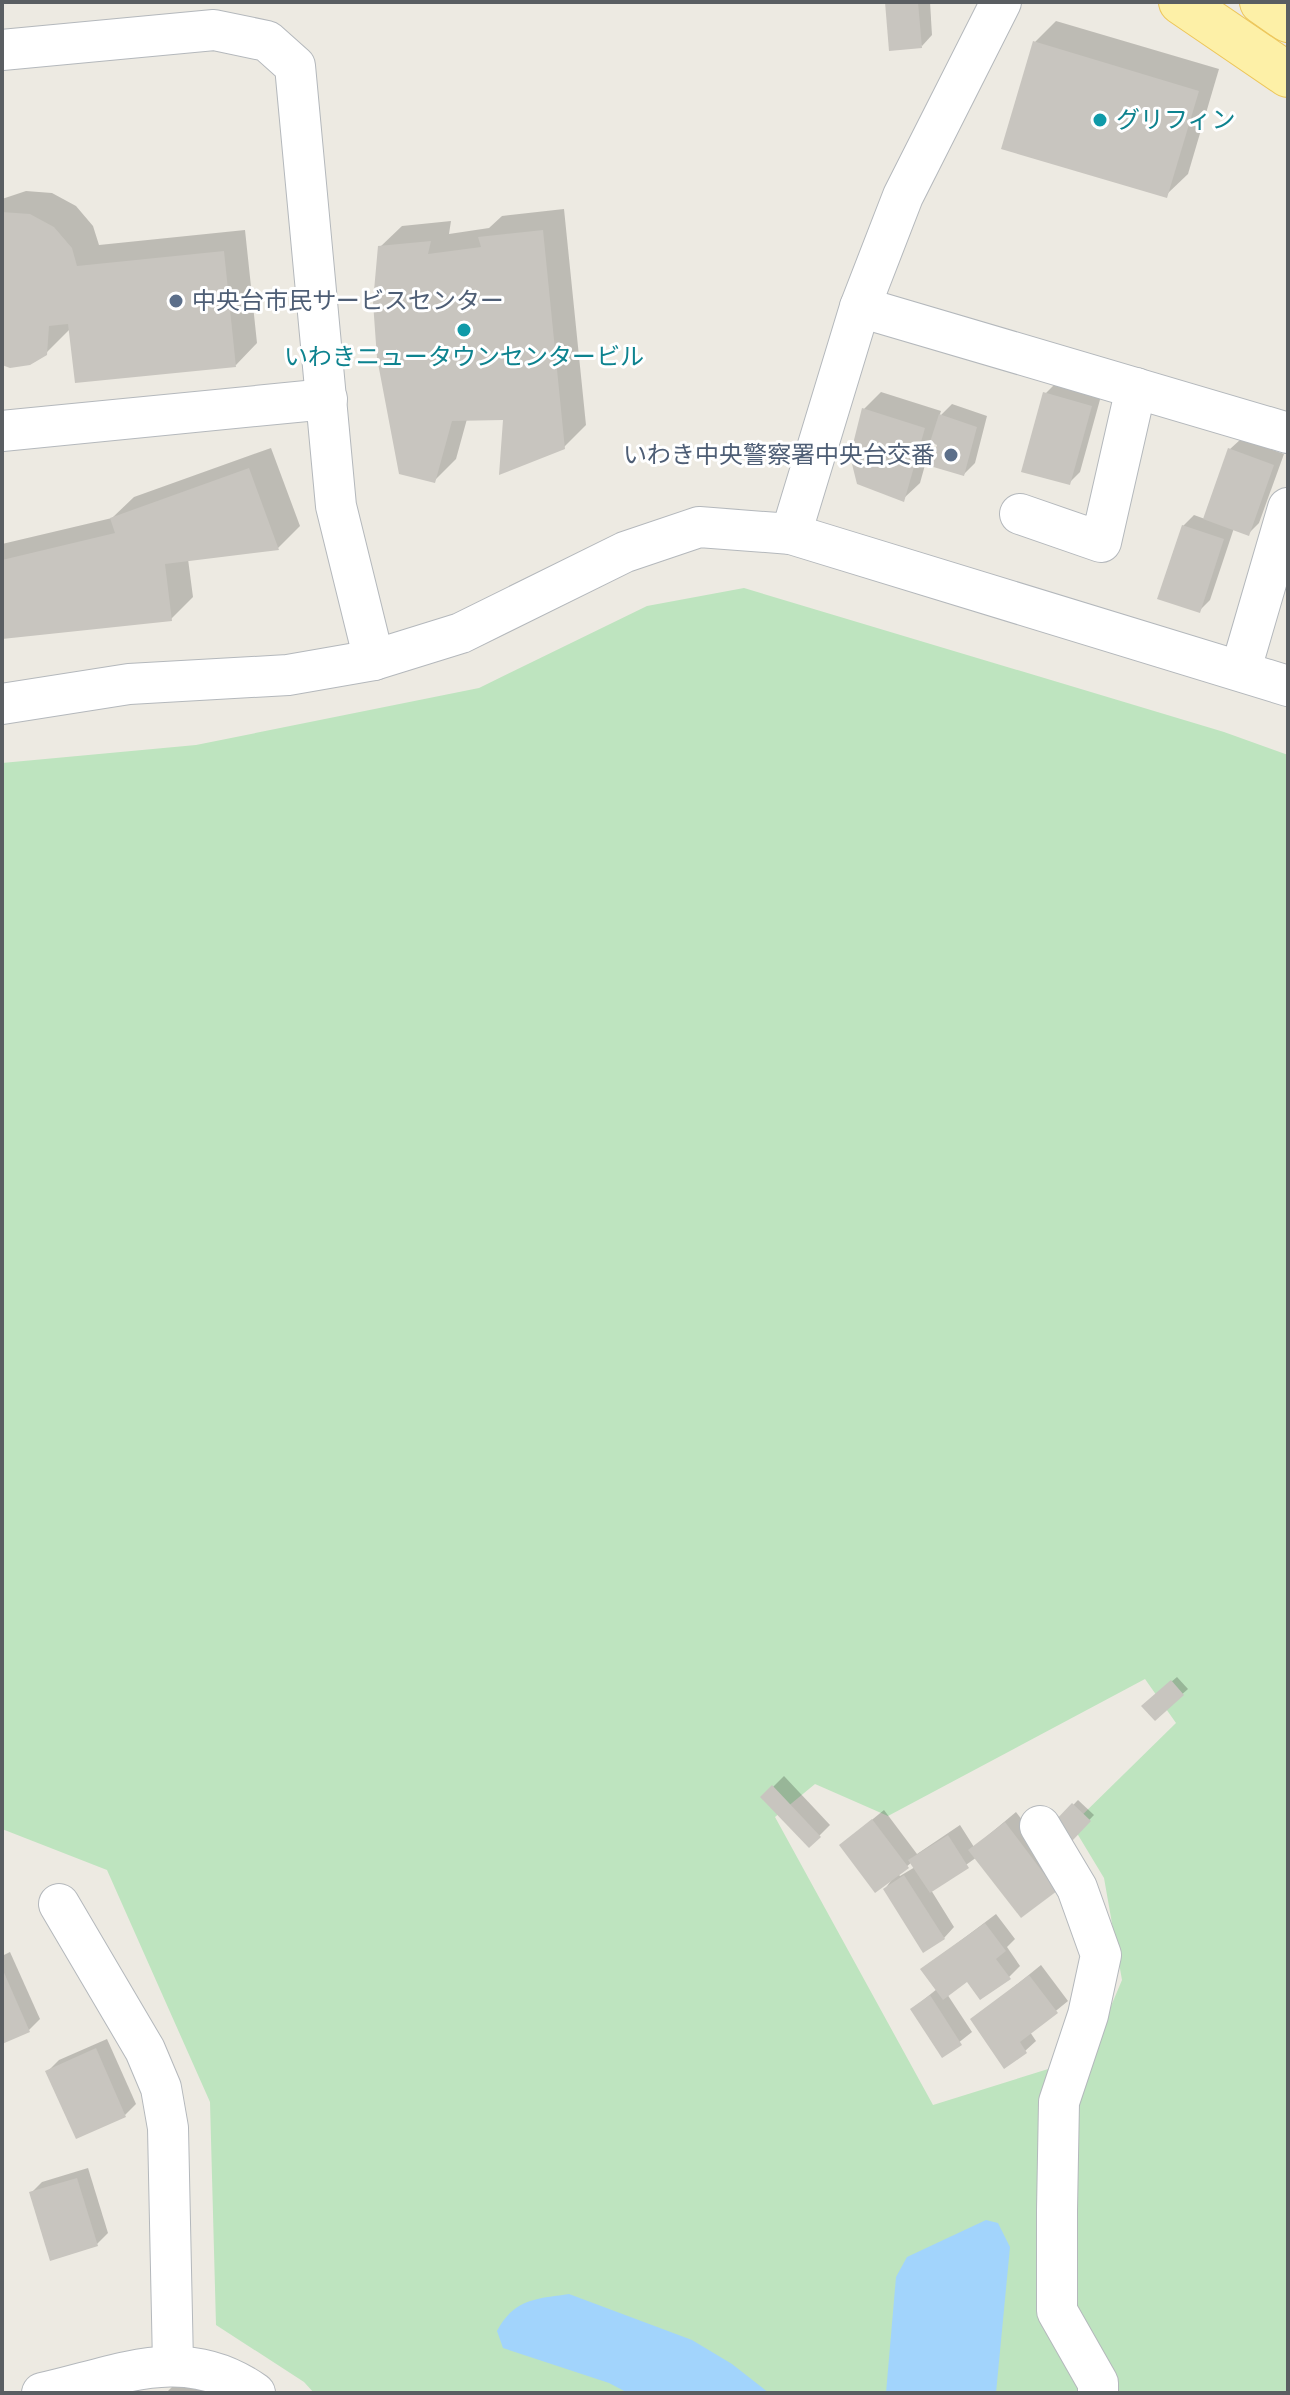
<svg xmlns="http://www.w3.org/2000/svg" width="1290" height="2395" viewBox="0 0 1290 2395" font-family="Montserrat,'Noto Sans JP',sans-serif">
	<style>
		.green { fill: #bee4bf; fill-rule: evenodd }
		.water { fill: #a2d4fc }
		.shadow { fill: #0003; fill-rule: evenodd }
		.building { fill: #c8c5bf }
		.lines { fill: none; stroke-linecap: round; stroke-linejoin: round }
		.minor-casing { stroke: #b4b8bc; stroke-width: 42 }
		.major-casing { stroke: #edc65a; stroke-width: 46 }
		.minor { stroke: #fff; stroke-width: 40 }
		.major { stroke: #fdf0a7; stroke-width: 44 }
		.culture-dot { fill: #0f9aa8; stroke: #fff; stroke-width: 3 }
		.service-dot { fill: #5c6f8a; stroke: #fff; stroke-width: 3 }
		.labels { text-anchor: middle; stroke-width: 6; stroke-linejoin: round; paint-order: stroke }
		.culture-label { font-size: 24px; fill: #0d838f; stroke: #fff; text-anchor: start }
		.service-label { font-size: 24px; fill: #4e5e75; stroke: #fff; text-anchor: start }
	</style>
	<rect width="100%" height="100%" fill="#edeae2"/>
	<path class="green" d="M744,588L1224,732L1288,755V2393H314L304,2382L216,2325L210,2102L107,1870L2,1829V763L196,745L479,688L647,606ZM1145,1679L1176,1723L1072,1825L1104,1878L1122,1980L1090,2056L933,2105L775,1817L815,1784L888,1816Z"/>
	<g class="water">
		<polygon points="986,2220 998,2223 1010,2247 996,2393 886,2393 896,2277 907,2257"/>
		<path d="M569,2294L692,2340L732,2364L769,2393H628L609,2383L503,2348L497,2331C514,2299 535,2299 569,2294Z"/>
	</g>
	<g class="shadow">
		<polygon points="887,2 930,2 932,35 922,46"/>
		<polygon points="1056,21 1219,69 1188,174 1166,195 1035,42"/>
		<polygon points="26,191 52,193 76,206 93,226 99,245 245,230 257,343 236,365 71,328 46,353 2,363 2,199"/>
		<polygon points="564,209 586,425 564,447 505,418 467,419 456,459 434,481 380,247 402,226 451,221 449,234 489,228 502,216"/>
		<polygon points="1056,383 1101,396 1080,472 1069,483 1045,394"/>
		<polygon points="881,392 941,411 939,417 952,404 987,416 975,463 964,474 939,444 932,440 920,483 903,499 864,409"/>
		<polygon points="1241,439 1284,454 1259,523 1248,534 1234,528 1210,600 1199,611 1183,526 1194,515 1205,519 1230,449"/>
		<polygon points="271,448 300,526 278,548 188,559 193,597 171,619 2,637 2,544 112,518 134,497"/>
		<polygon points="1177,1677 1188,1689 1155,1718 1149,1701"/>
		<polygon points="784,1776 830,1825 809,1846 763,1797"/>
		<polygon points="1078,1800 1094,1815 1072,1838 1056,1823"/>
		<path d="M884,1810L917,1854L960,1825L974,1847L1016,1812L1066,1878L1056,1889L977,1857L931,1890L954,1927L944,1938L885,1889L895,1875L841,1845ZM912,1862L915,1867L900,1876L898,1874Z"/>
		<polygon points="996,1914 1015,1939 1007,1947 1020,1966 1009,1977 968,1979 947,1994 972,2032 943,2055 912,2009 937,1989 923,1969"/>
		<polygon points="10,1952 40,2019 29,2030 2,2042 2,1956"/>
		<polygon points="1041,1965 1068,2001 1030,2032 1036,2041 1025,2051 973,2020"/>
		<polygon points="107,2039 136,2104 125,2115 48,2071 59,2060"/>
		<polygon points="88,2168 108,2233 97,2244 31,2193 42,2182"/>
		<polygon points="178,2381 238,2393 166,2393"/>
	</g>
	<g class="building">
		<polygon points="885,2 918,2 922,48 889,51"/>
		<polygon points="1033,41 1199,91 1167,198 1001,149"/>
		<polygon points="2,212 30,214 54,227 72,248 77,266 224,251 236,367 75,383 68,324 49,326 47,355 30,365 10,368 2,365"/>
		<polygon points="543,230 565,449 499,475 503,420 452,421 435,483 399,474 377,358 373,302 378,246 431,241 428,254 481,247 478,237"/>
		<polygon points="1043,392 1092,406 1070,485 1021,472"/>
		<polygon points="862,408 925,428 904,502 857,484 850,456"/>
		<polygon points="939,414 977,427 964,476 930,466 937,445 930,442"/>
		<polygon points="1228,448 1274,465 1249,536 1203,519"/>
		<polygon points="249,468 279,550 165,564 172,621 2,639 2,560 115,533 110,518"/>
		<polygon points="1182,525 1224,539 1200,613 1157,599"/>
		<polygon points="1171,1680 1184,1695 1155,1721 1141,1706"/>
		<polygon points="772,1785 821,1837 809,1848 760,1797"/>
		<polygon points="1072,1803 1091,1821 1072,1841 1053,1823"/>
		<polygon points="872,1819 909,1868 875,1893 839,1845"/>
		<polygon points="1005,1822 1057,1891 1021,1918 968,1850"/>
		<polygon points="948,1835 969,1868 930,1893 908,1860"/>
		<polygon points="904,1875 945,1939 923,1953 883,1889"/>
		<polygon points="985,1923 1006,1951 996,1959 1011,1979 980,2000 967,1982 943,2000 920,1969"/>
		<polygon points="2,1968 30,2032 2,2044"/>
		<polygon points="1029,1975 1058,2013 1020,2042 1027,2053 1004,2069 970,2019"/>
		<polygon points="930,1995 962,2045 942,2058 910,2009"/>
		<polygon points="96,2048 126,2117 76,2139 45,2071"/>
		<polygon points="77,2178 98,2246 50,2261 29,2192"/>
	</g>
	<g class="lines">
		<g class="minor-casing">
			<g id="minor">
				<polyline points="2,50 214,30 267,41 295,66 336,506 374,660"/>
				<polyline points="860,307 1288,433"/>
				<polyline points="2,431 327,399"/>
				<polyline points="1020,514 1101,542 1136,388"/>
				<polyline points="791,534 860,307 903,196 1001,2"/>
				<polyline points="1241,669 1288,508"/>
				<polyline points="2,704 129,684 288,675 374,660 461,633 625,552 699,527 791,534 1288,686"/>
				<polyline points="1040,1826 1077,1888 1101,1955 1088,2015 1059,2102 1057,2210 1057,2311 1098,2383 1098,2393"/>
				<polyline points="59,1904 145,2050 161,2088 168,2128 173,2364"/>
				<path d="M42,2393C119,2376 184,2343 255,2393"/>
			</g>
		</g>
		<g class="major-casing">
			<g id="major">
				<polyline points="1181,2 1288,75"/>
				<polyline points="1262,2 1288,20"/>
			</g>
		</g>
		<use href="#minor" class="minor"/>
		<use href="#major" class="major"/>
	</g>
	<g class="culture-dot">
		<circle cx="1100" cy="120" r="8"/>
		<circle cx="464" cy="330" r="8"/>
	</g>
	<g class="service-dot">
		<circle cx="176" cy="301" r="8"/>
		<circle cx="951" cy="455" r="8"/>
	</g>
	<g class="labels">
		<g class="culture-label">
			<text x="1116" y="128">グリフィン</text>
			<text x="464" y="365" text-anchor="middle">いわきニュータウンセンタービル</text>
		</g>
		<g class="service-label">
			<text x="192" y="309">中央台市民サービスセンター</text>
			<text x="935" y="463" text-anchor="end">いわき中央警察署中央台交番</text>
		</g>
	</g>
	<rect width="1290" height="2395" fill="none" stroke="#5a5e62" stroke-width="8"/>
</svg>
